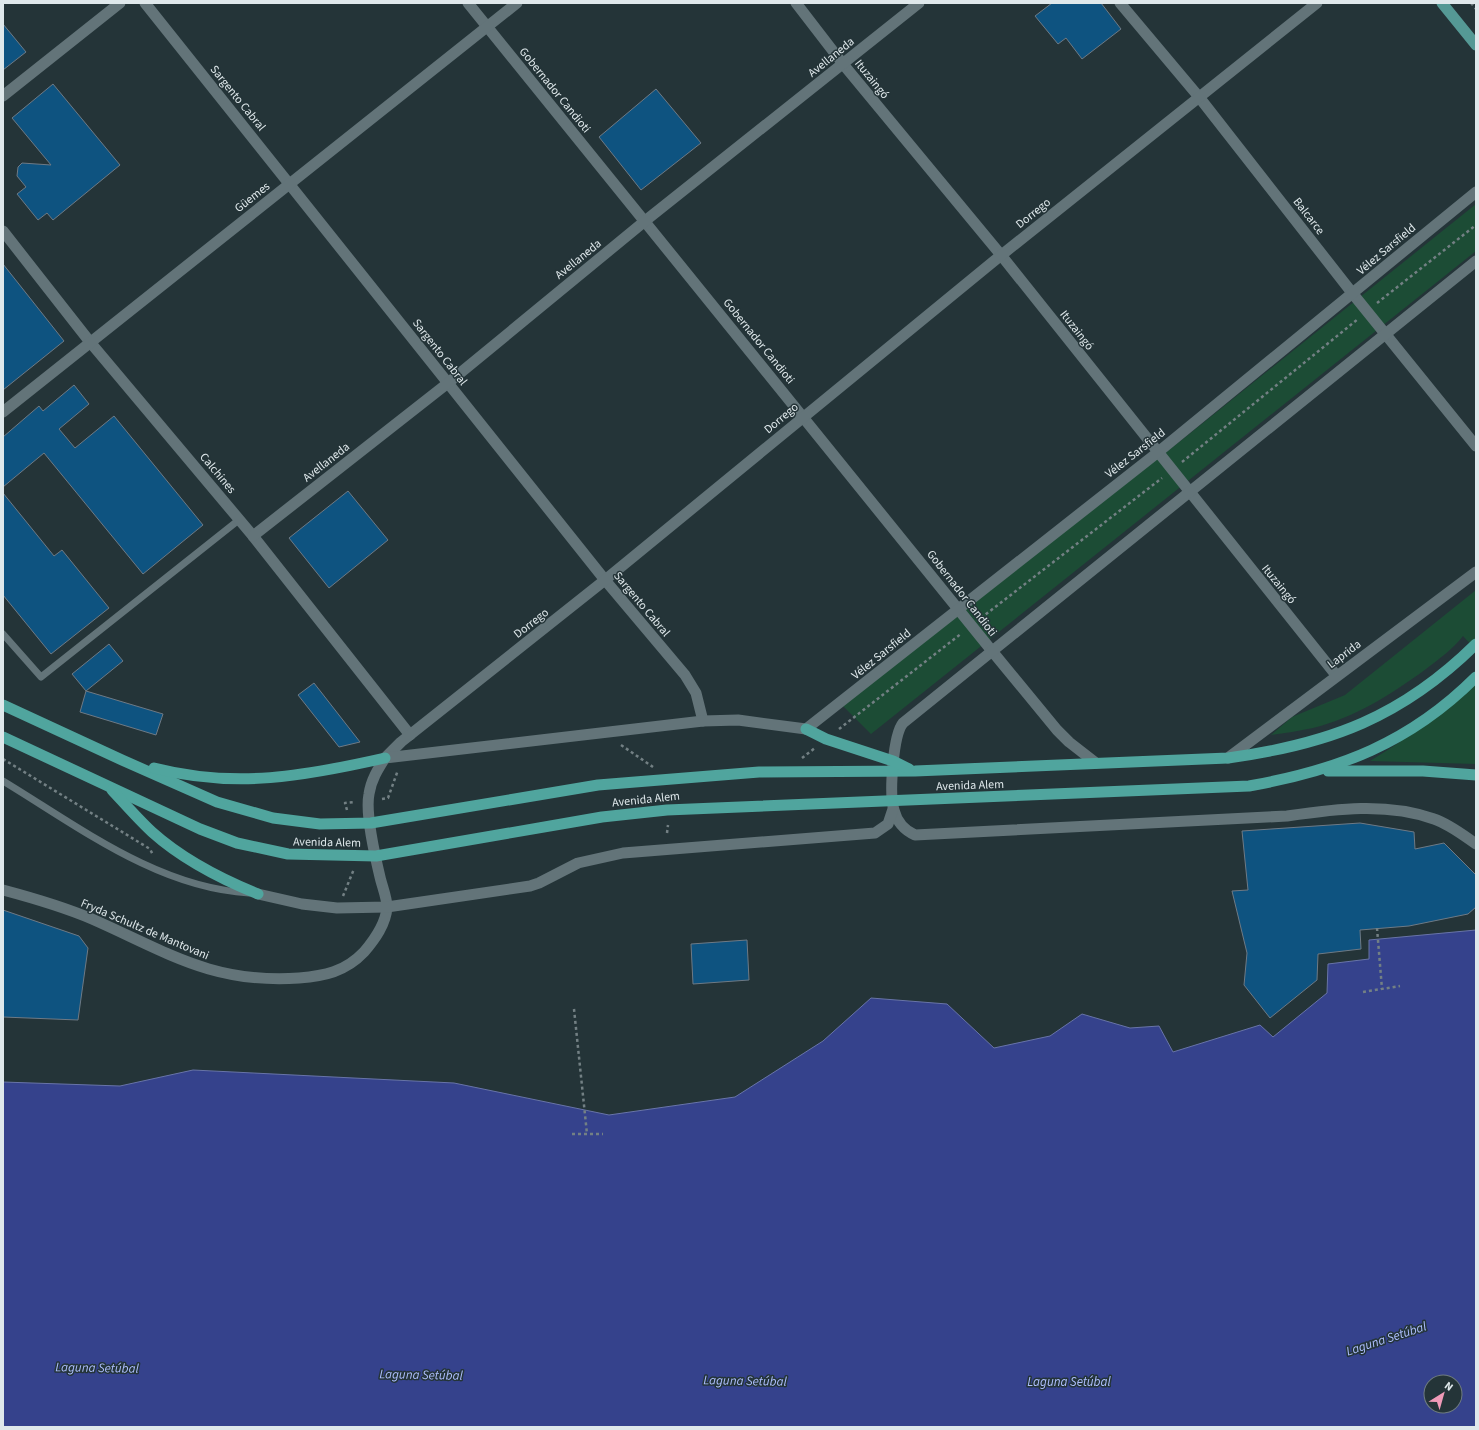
<svg xmlns="http://www.w3.org/2000/svg" width="1479" height="1430" viewBox="0 0 1479 1430" font-family="'Source Sans 3',sans-serif">
	<style>
		.green { fill: #1c4c35 }
		.water { fill: #35428c; stroke: #6874a8; fill-rule: evenodd }
		.building { fill: #0e5380; stroke: #6e7a85 }
		.lines { fill: none; stroke-linecap: round; stroke-linejoin: round }
		.path { stroke: #738084; stroke-width: 2.5; stroke-dasharray: 3 3; stroke-linecap: butt }
		.service { stroke: #637479; stroke-width: 7 }
		.minor { stroke: #637479; stroke-width: 11 }
		.tertiary { stroke: #637479; stroke-width: 11 }
		.primary { stroke: #559995; stroke-width: 11 }
		.trunk { stroke: #50a59e; stroke-width: 11 }
		.labels { text-anchor: middle; stroke-width: 3; stroke-linejoin: round; paint-order: stroke }
		.street-label { font-size: 12px; fill: #dfe8eb; stroke: #243438 }
		.water-label { font-size: 13px; font-style: italic; fill: #adbefd; stroke: #243438 }
	</style>
	<rect width="100%" height="100%" fill="#243438"/>
	<g class="green">
		<polygon points="1476,204 1476,251 871,734 843,706 1188,435"/>
		<path d="M1476,590V650L1463,636C1453,649 1439,659 1426,669C1392,694 1354,718 1313,728C1299,731 1285,733 1271,735L1292,717L1345,695Z"/>
		<path d="M1476,683V764L1370,761C1408,738 1443,713 1476,683Z"/>
	</g>
	<path class="water" d="M1476,930V1427H3V1082L120,1086L193,1070L454,1083L609,1115L735,1097L823,1041L871,998L947,1004L994,1048L1050,1036L1082,1014L1130,1028L1159,1026L1173,1052L1260,1025L1273,1037L1327,993L1328,964L1369,959V940ZM1431,1382H1455V1406H1431Z"/>
	<g class="building">
		<polygon points="1052,3 1101,3 1121,29 1082,59 1066,38 1058,44 1035,16"/>
		<polygon points="3,24 26,52 3,70"/>
		<polygon points="53,84 120,165 53,220 47,213 38,220 17,194 26,187 17,176 18,167 22,163 51,165 12,118"/>
		<polygon points="656,89 701,143 641,190 599,137"/>
		<polygon points="3,264 64,341 3,390"/>
		<polygon points="74,385 89,404 59,429 75,448 114,416 203,525 143,574 44,453 3,487 3,437 39,406 43,411"/>
		<polygon points="348,491 388,540 329,588 289,538"/>
		<polygon points="3,493 54,556 62,550 109,608 51,654 3,595"/>
		<polygon points="109,644 123,661 86,691 72,674"/>
		<polygon points="314,683 360,742 339,747 298,695"/>
		<polygon points="86,691 163,714 156,735 80,712"/>
		<polygon points="1360,823 1414,832 1415,849 1444,843 1476,875 1476,907 1468,914 1409,926 1360,930 1361,949 1318,954 1317,980 1270,1018 1244,985 1247,953 1232,891 1248,890 1242,831"/>
		<polygon points="3,910 79,936 88,948 78,1020 3,1017"/>
		<polygon points="747,940 749,980 693,984 691,944"/>
	</g>
	<g class="lines">
		<g class="path">
			<polyline points="1471,3 1476,9"/>
			<polyline points="1377,303 1476,225"/>
			<polyline points="1182,462 1358,319"/>
			<polyline points="981,618 1162,478"/>
			<polyline points="839,729 962,633"/>
			<polyline points="621,745 653,767"/>
			<polyline points="802,758 815,748"/>
			<polyline points="3,759 150,849 153,855"/>
			<polyline points="382,799 388,798 398,770"/>
			<polyline points="347,810 345,803 355,802"/>
			<polyline points="667,833 668,825"/>
			<polyline points="343,896 354,869"/>
			<polyline points="1377,928 1382,989"/>
			<polyline points="1363,992 1400,986"/>
			<polyline points="574,1009 587,1134"/>
			<polyline points="572,1134 603,1134"/>
		</g>
		<g class="service">
			<polyline points="3,634 41,677 240,519"/>
			<path d="M3,781C79,827 158,888 249,893"/>
		</g>
		<g class="minor">
			<polyline points="145,3 605,580 685,675 696,693 703,721"/>
			<polyline points="468,3 992,651 1057,730 1069,742 1096,763"/>
			<polyline points="796,3 843,64 1001,255 1336,675"/>
			<polyline points="1120,3 1199,97 1353,294 1476,446"/>
			<polyline points="3,96 120,3"/>
			<polyline points="3,231 90,342 253,536 410,735"/>
			<path d="M1476,261L903,723C893,735 889,795 894,810C897,822 904,830 915,835L1287,816C1335,809 1387,802 1434,819C1449,824 1463,835 1476,844"/>
			<polyline points="3,412 517,3"/>
			<polyline points="253,536 448,383 645,221 919,3"/>
			<polyline points="806,729 1157,453 1476,192"/>
			<polyline points="385,758 401,742 605,580 994,261 1317,3"/>
			<polyline points="1228,758 1476,572"/>
		</g>
		<g class="tertiary">
			<path d="M3,890C33,898 64,907 92,919C167,952 212,984 299,978C324,976 345,972 364,952C375,939 386,924 387,907C387,898 382,886 380,877C375,856 365,814 369,794C371,780 378,769 385,758L703,721L738,720L806,729"/>
			<polyline points="258,894 302,904 337,908 387,907 530,886 539,883 578,863 623,853 875,833 888,824 893,809"/>
		</g>
		<polyline class="primary" points="1442,3 1476,45"/>
		<g class="trunk">
			<path d="M3,705L122,760L217,802L273,818L320,824L371,823L598,785L759,772L915,771L1228,758C1330,744 1402,717 1476,644"/>
			<polyline points="806,729 826,739 893,761 909,769"/>
			<path d="M3,737L200,829L237,843L288,854L376,856L602,817L667,810L1249,786C1339,770 1410,743 1476,677"/>
			<path d="M154,768C236,789 305,776 385,758"/>
			<polyline points="1328,771 1423,771 1476,775"/>
			<path d="M112,790C125,804 138,819 152,832C182,859 221,879 258,894"/>
		</g>
	</g>
	<g class="labels">
		<g class="street-label">
			<text transform="translate(831 57) rotate(-39)" y="4">Avellaneda</text>
			<text transform="translate(872 79) rotate(51)" y="4">Ituzaingó</text>
			<text transform="translate(555 90) rotate(51)" y="4">Gobernador Candioti</text>
			<text transform="translate(238 98) rotate(51)" y="4">Sargento Cabral</text>
			<text transform="translate(252 197) rotate(-38)" y="4">Güemes</text>
			<text transform="translate(1033 213) rotate(-39)" y="4">Dorrego</text>
			<text transform="translate(1309 216) rotate(52)" y="4">Balcarce</text>
			<text transform="translate(1386 249) rotate(-40)" y="4">Vélez Sarsfield</text>
			<text transform="translate(578 259) rotate(-39)" y="4">Avellaneda</text>
			<text transform="translate(1077 330) rotate(52)" y="4">Ituzaingó</text>
			<text transform="translate(759 341) rotate(51)" y="4">Gobernador Candioti</text>
			<text transform="translate(440 352) rotate(52)" y="4">Sargento Cabral</text>
			<text transform="translate(781 418) rotate(-40)" y="4">Dorrego</text>
			<text transform="translate(1135 453) rotate(-38)" y="4">Vélez Sarsfield</text>
			<text transform="translate(326 462) rotate(-38)" y="4">Avellaneda</text>
			<text transform="translate(218 473) rotate(50)" y="4">Calchines</text>
			<text transform="translate(1279 584) rotate(51)" y="4">Ituzaingó</text>
			<text transform="translate(962 593) rotate(52)" y="4">Gobernador Candioti</text>
			<text transform="translate(642 604) rotate(50)" y="4">Sargento Cabral</text>
			<text transform="translate(531 623) rotate(-38)" y="4">Dorrego</text>
			<text transform="translate(881 654) rotate(-39)" y="4">Vélez Sarsfield</text>
			<text transform="translate(1344 654) rotate(-37)" y="4">Laprida</text>
			<text transform="translate(970 785) rotate(-2)" y="4">Avenida Alem</text>
			<text transform="translate(646 799) rotate(-6)" y="4">Avenida Alem</text>
			<text transform="translate(327 842) rotate(1)" y="4">Avenida Alem</text>
			<text transform="translate(145 929) rotate(23)" y="4">Fryda Schultz de Mantovani</text>
		</g>
		<g class="water-label">
			<text transform="translate(1386 1338) rotate(-18)" y="5">Laguna Setúbal</text>
			<text transform="translate(97 1367) rotate(1)" y="5">Laguna Setúbal</text>
			<text transform="translate(421 1374) rotate(1)" y="5">Laguna Setúbal</text>
			<text transform="translate(745 1380) rotate(1)" y="5">Laguna Setúbal</text>
			<text x="1069" y="1386">Laguna Setúbal</text>
		</g>
	</g>
	<rect width="1479" height="1430" fill="none" stroke="#dfe8eb" stroke-width="8"/>
	<g transform="translate(1443 1394) rotate(37)"><circle r="19" fill="#243438" stroke="#6f7c80"/>
	<path d="M0-3L7 15L0 10L-7 15Z" fill="#ef9ab8"/>
	<text y="-6" font-size="11" font-weight="bold" text-anchor="middle" fill="#dfe8eb">N</text>
	</g>
</svg>
